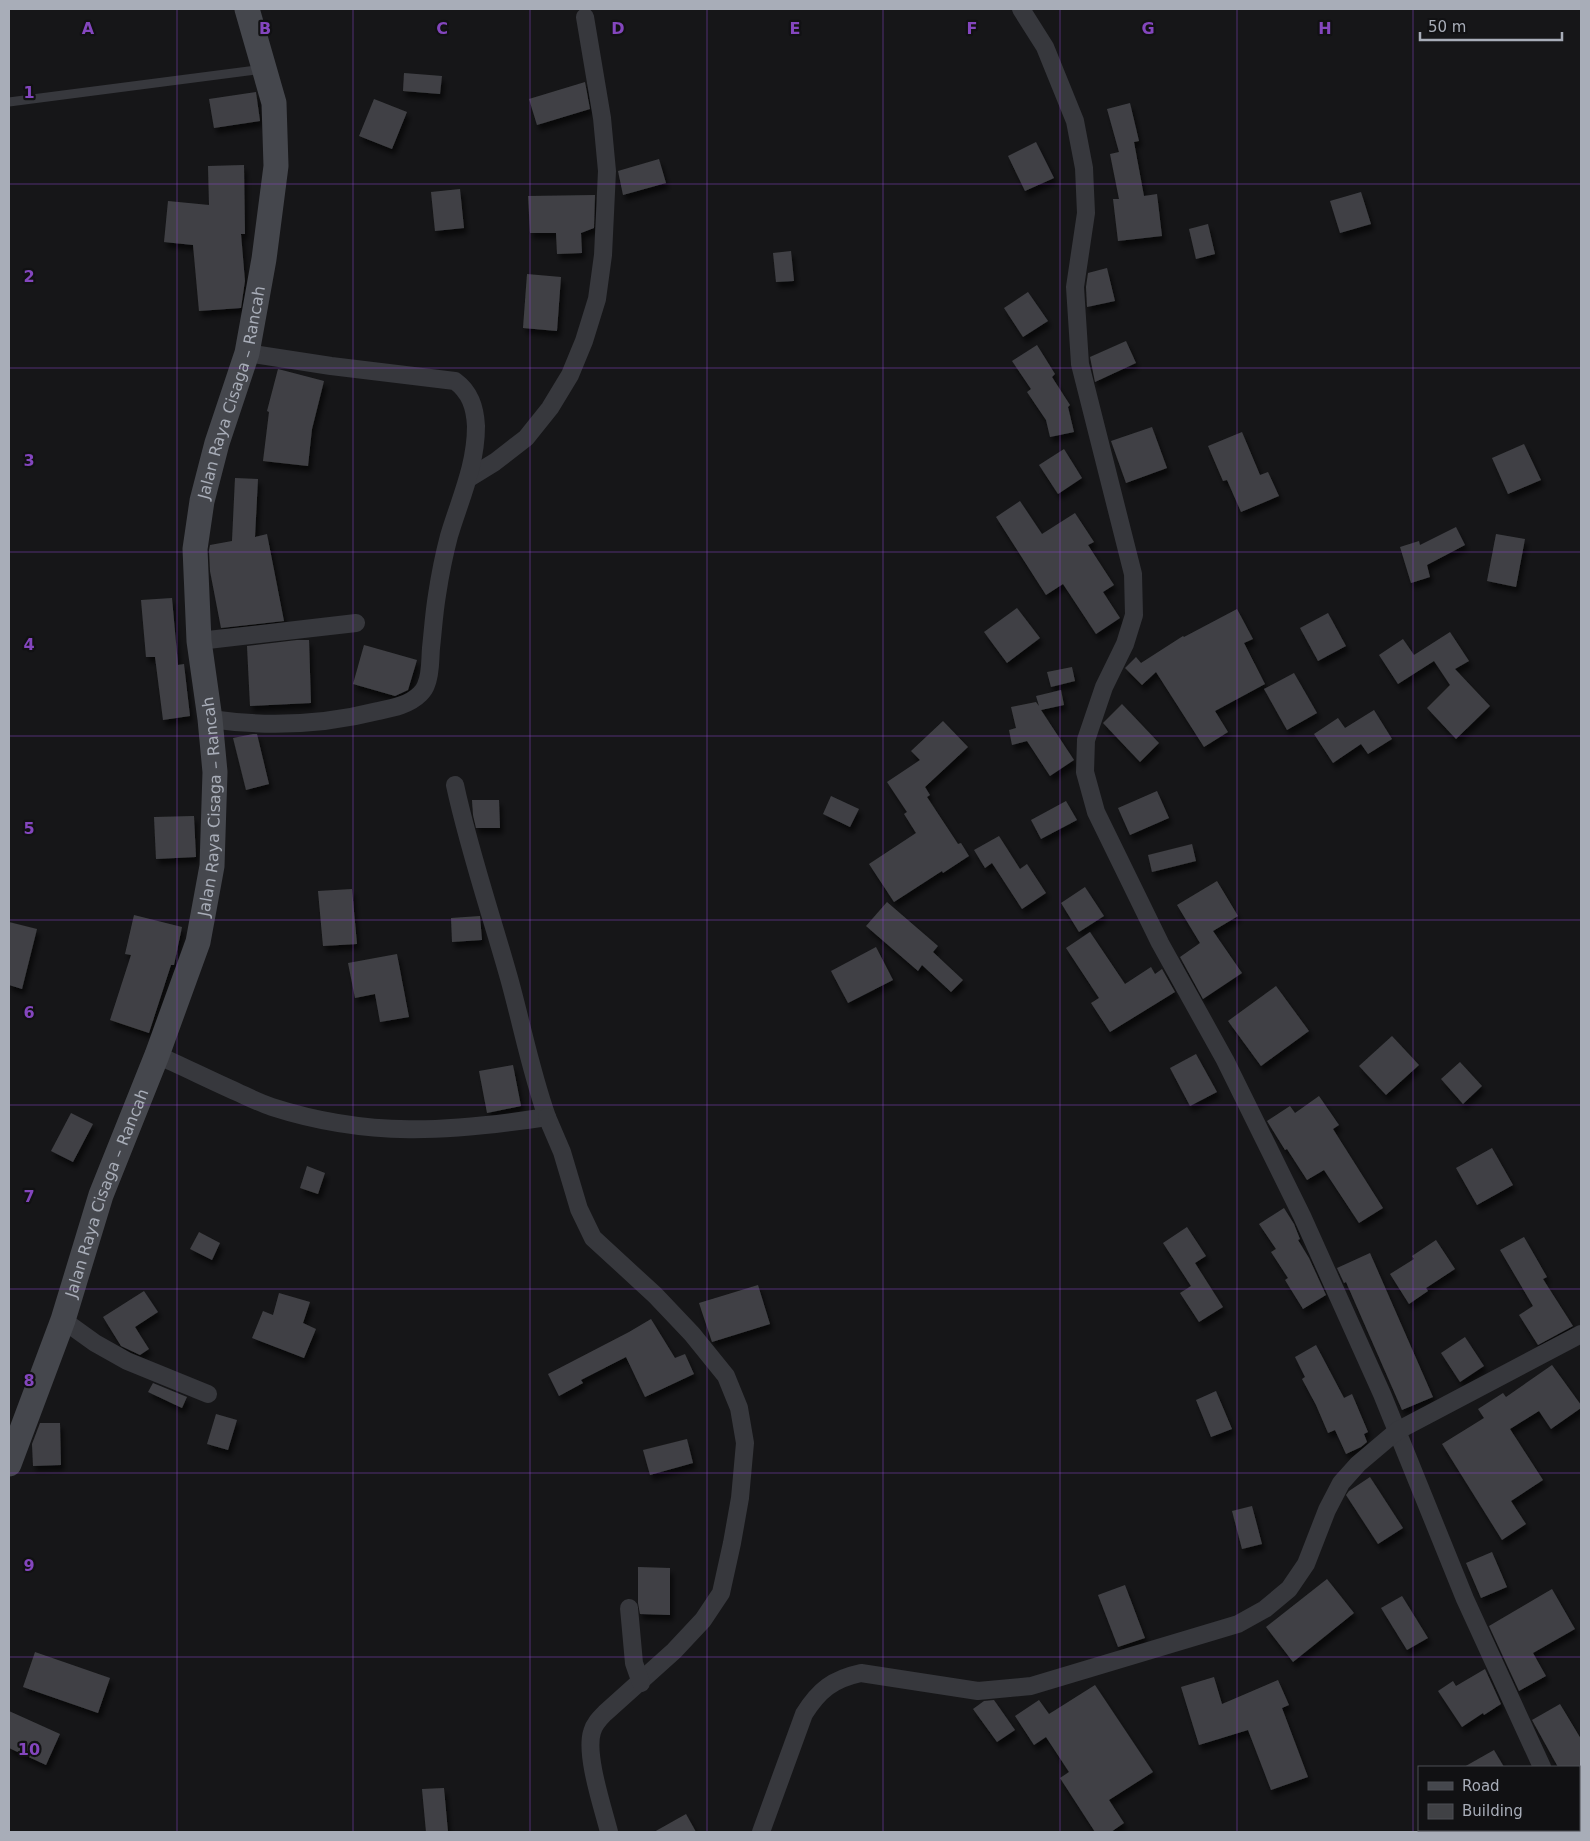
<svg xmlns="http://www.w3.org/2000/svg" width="1590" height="1841" viewBox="0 0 1590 1841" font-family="'DejaVu Sans',sans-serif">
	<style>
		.building { fill: #404145; filter: url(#shadow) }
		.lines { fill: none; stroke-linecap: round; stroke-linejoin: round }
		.lane { stroke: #37383d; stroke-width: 9 }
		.street { stroke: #37383d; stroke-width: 18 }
		.secondary { stroke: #45474d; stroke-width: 25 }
		.grid { fill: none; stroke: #8446be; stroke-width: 1; stroke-opacity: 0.55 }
		.labels { text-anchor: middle; stroke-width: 4.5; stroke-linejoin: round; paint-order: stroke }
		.street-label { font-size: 16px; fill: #a8adb8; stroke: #111113 }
		.grid-label { font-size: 16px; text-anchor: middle; font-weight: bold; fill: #8446be; stroke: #111113; stroke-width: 4.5; stroke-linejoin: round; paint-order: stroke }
	</style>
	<defs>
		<filter id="shadow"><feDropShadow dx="3" dy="5.5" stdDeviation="2.5" flood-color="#0009"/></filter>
	</defs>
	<rect width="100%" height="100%" fill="#161618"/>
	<g class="building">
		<polygon points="404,73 442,76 440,94 403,91"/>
		<polygon points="585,82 590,109 537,125 529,99"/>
		<polygon points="256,92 260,121 214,128 209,99"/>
		<polygon points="374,99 407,112 392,149 359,136"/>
		<polygon points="1130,103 1139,141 1134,142 1144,196 1157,194 1162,236 1118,241 1113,199 1119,199 1110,154 1119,152 1107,109"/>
		<polygon points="1036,142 1054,178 1025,191 1008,156"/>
		<polygon points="659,159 666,183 623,195 618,171"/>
		<polygon points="244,165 245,234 241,234 245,281 241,308 199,311 193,245 164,242 168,201 209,205 208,166"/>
		<polygon points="460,189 464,228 435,231 431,192"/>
		<polygon points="1361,192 1371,224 1340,233 1330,201"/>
		<polygon points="595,195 594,228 581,233 582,253 557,254 556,233 530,233 528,196"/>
		<polygon points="1208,224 1215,254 1196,259 1189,229"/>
		<polygon points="791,251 794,281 776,282 773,253"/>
		<polygon points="1107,268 1115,301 1087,307 1086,287 1088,273"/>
		<polygon points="527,274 561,277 557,331 523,328"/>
		<polygon points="1028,292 1048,321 1023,337 1004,308"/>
		<polygon points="1126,341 1136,363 1095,382 1090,357"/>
		<polygon points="1037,345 1055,374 1052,377 1070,405 1068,407 1074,432 1050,437 1046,420 1027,392 1031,389 1012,361"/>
		<polygon points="278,369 324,381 312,429 308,466 263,461 269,412 267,411"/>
		<polygon points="1152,427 1167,468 1126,483 1111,441"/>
		<polygon points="1242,432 1260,475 1268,472 1279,496 1241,512 1227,480 1223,481 1208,446"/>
		<polygon points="1524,444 1541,480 1508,494 1492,458"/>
		<polygon points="1064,449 1082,478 1058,494 1039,465"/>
		<polygon points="235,478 258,479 255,537 267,534 284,621 221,628 210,571 209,550 210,545 232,541"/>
		<polygon points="1020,501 1042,534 1075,513 1094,542 1088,545 1114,585 1103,592 1120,618 1096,634 1063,584 1046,595 996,517"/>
		<polygon points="1456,527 1465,545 1427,565 1430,577 1411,583 1400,547 1419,541 1420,545"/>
		<polygon points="1496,534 1525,539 1516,587 1487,581"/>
		<polygon points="172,598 178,665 184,664 190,716 163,720 155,657 146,657 141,600"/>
		<polygon points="1017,608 1040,638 1007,663 984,632"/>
		<polygon points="1237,609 1253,639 1244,643 1265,684 1215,711 1228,732 1204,747 1156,672 1142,685 1125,668 1136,657 1141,663 1183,636 1184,637"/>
		<polygon points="1328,613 1346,646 1318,661 1300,628"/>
		<polygon points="1450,632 1469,661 1455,669 1490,706 1456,739 1427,708 1450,685 1434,661 1398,684 1379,655 1403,639 1414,655"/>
		<polygon points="297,640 309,640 311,703 250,706 247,646"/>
		<polygon points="364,645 417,660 408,690 395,696 353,684"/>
		<polygon points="1072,667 1075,681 1051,687 1047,672"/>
		<polygon points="1294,673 1317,713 1287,730 1264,689"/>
		<polygon points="1061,690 1064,705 1041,710 1074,760 1050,776 1027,741 1012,745 1009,730 1016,728 1011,707 1036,702 1039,706 1036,696"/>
		<polygon points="1122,704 1159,743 1140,762 1103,723"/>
		<polygon points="1374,710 1392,739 1368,754 1361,744 1333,763 1314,734 1338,718 1345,728"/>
		<polygon points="943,721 968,747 925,787 930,795 927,797 958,844 961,843 969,856 943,873 942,871 894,902 869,864 916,833 904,814 907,812 887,782 920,760 911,751"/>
		<polygon points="253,734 257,734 269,784 246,790 233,738"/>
		<polygon points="1157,791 1169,818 1130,835 1118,808"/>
		<polygon points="831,796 859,809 850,827 823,814"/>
		<polygon points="472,800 499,800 500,828 476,828 473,815"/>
		<polygon points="1066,801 1077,820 1041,839 1031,820"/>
		<polygon points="194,816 196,857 156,859 154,817"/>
		<polygon points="999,836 1020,869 1027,864 1046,893 1022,909 992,863 985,868 974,850"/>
		<polygon points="1192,844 1196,861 1152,872 1148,855"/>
		<polygon points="1217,881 1238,916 1213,931 1242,973 1203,999 1180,957 1200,943 1177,905"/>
		<polygon points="1085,887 1104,916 1079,932 1061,903"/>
		<polygon points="352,889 357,944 323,946 318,891"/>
		<polygon points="887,902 938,946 933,952 963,980 951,992 922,965 918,971 866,926"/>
		<polygon points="134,915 182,927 174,965 171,965 149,1033 110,1020 131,955 125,954"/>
		<polygon points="480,916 482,940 452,942 451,918"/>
		<polygon points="9,922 37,929 22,989 9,985"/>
		<polygon points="1090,932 1125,984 1151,967 1155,974 1162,969 1175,992 1110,1032 1091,1003 1099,998 1066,948"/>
		<polygon points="876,947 893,980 848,1003 831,971"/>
		<polygon points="397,954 409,1017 380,1022 375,994 355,998 348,963"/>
		<polygon points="1276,986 1309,1031 1261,1066 1228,1021"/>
		<polygon points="1392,1036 1419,1065 1386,1095 1359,1066"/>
		<polygon points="1196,1054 1217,1092 1190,1106 1170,1068"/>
		<polygon points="1460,1062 1482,1086 1463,1104 1441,1079"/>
		<polygon points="513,1065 521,1106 487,1113 479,1071"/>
		<polygon points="1319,1096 1339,1125 1333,1129 1383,1208 1359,1223 1324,1170 1307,1180 1287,1149 1285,1150 1267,1121 1290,1106 1295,1113"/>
		<polygon points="71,1113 93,1124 73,1162 51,1151"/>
		<polygon points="1492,1148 1513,1185 1477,1205 1456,1168"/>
		<polygon points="307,1166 325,1173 318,1194 300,1188"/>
		<polygon points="1284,1208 1294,1224 1300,1239 1298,1240 1309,1258 1326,1295 1303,1309 1285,1280 1288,1278 1271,1252 1276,1249 1259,1224"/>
		<polygon points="1187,1227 1206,1256 1195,1263 1223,1307 1199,1322 1180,1293 1191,1286 1163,1243"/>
		<polygon points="199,1232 220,1243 212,1260 190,1249"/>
		<polygon points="1524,1237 1547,1277 1543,1279 1573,1326 1538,1345 1519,1315 1533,1306 1500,1250"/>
		<polygon points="1436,1240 1455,1269 1426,1288 1428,1291 1409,1304 1390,1274 1414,1259 1412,1256"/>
		<polygon points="1370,1253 1433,1397 1402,1410 1346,1282 1344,1283 1337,1268"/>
		<polygon points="758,1285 770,1324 712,1342 699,1303"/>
		<polygon points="144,1291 158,1312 135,1327 149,1349 140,1355 121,1346 103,1317"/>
		<polygon points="279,1293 310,1302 303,1323 316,1329 304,1358 252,1338 263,1311 273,1315"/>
		<polygon points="651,1319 675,1358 685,1354 694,1374 645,1397 626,1357 581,1380 583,1383 559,1396 548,1374 629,1332"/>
		<polygon points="1465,1337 1484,1366 1460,1382 1441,1353"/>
		<polygon points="1316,1345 1344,1398 1352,1394 1368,1432 1364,1434 1367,1442 1361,1447 1346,1454 1335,1430 1328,1433 1316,1405 1302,1379 1305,1377 1295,1357"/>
		<polygon points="1552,1365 1581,1405 1581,1408 1551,1429 1539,1411 1510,1429 1543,1480 1511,1501 1526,1524 1502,1540 1442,1444 1484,1418 1478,1409 1503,1393 1506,1397"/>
		<polygon points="153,1383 187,1397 182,1408 148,1392"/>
		<polygon points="1216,1391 1232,1429 1211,1437 1196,1400"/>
		<polygon points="216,1414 237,1420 228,1450 207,1444"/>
		<polygon points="40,1423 60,1423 61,1465 33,1466 32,1444"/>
		<polygon points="687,1439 693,1463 650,1475 643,1450"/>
		<polygon points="1370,1477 1403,1528 1378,1544 1346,1495 1349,1491"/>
		<polygon points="1252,1506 1262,1544 1242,1549 1232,1511"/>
		<polygon points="1492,1552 1507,1587 1481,1598 1466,1563"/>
		<polygon points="638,1567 670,1568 670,1615 640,1614 638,1603"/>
		<polygon points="1327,1579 1354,1613 1293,1662 1266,1627"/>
		<polygon points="1125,1585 1145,1638 1118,1647 1098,1595"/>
		<polygon points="1552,1589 1575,1629 1533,1653 1546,1676 1519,1691 1489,1626"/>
		<polygon points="1402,1596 1428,1638 1407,1650 1381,1608"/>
		<polygon points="35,1652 110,1678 98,1713 23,1687"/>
		<polygon points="1485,1669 1501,1704 1484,1715 1483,1713 1462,1727 1438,1691 1453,1681 1456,1686"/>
		<polygon points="1214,1677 1222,1704 1278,1680 1289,1705 1282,1708 1308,1777 1271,1790 1248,1730 1199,1745 1181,1687"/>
		<polygon points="1095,1685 1153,1772 1109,1800 1124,1823 1111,1832 1095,1832 1060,1778 1069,1772 1046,1737 1034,1745 1015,1716 1039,1700 1049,1714"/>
		<polygon points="994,1700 1015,1730 997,1742 973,1709 984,1701"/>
		<polygon points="1560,1704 1581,1739 1581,1767 1558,1767 1532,1720"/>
		<polygon points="9,1711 60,1734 46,1765 9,1748"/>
		<polygon points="1494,1750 1504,1767 1464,1767"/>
		<polygon points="444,1788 448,1832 426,1832 422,1789"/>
		<polygon points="686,1814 696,1832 654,1832"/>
	</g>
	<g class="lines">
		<polyline class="lane" points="9,102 264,69"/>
		<g class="street">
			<polyline points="1021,9 1045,47 1075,121 1084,168 1086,213 1075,287 1080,364 1133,574 1134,615 1125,644 1104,687 1086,740 1085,772 1096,812 1160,943 1225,1060 1302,1216 1382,1394 1465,1599 1542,1767"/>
			<polyline points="469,478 495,462 526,438 550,408 570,375 584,341 597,299 603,255 607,171 602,118 585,17"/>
			<polyline points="199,641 356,623"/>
			<path d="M210,719C266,727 323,725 378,711C393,708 409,705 420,694C422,692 425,688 426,685C431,674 430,659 431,648C433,630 434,613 437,595C440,575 444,555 449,536C460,499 476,466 476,426C475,407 470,392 455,381L331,366L247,353"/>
			<path d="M157,1055C184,1067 210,1080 237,1092C248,1097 260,1103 272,1107C368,1138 450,1132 547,1117C531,1072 522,1025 509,978C491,914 469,850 455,785"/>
			<path d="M547,1117L562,1152L579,1209L593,1238L655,1295L692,1334L726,1376L739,1408L745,1443L740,1498L732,1543L721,1593L703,1620L674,1651L605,1713C600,1718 594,1724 592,1732C585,1755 603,1808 609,1832"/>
			<polyline points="63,1320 95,1343 127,1361 208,1394"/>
			<polyline points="629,1608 634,1663 641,1683"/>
			<polyline points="1571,1830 1572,1832"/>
			<path d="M761,1832L804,1714C819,1690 833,1679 861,1673L978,1691L1031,1686L1238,1624L1265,1609L1289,1589L1306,1564L1327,1510L1341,1483L1358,1464L1397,1431L1581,1334"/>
		</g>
		<path class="secondary" id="s1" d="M9,1464L63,1320L101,1195L157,1055L198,942L212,866L215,772L210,719L199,641L195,549L202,501L217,443L247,353L264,259L276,166L274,103L247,9"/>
	</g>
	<path class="grid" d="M177,9V1832M353,9V1832M530,9V1832M707,9V1832M883,9V1832M1060,9V1832M1237,9V1832M1413,9V1832M9,184H1581M9,368H1581M9,552H1581M9,736H1581M9,920H1581M9,1105H1581M9,1289H1581M9,1473H1581M9,1657H1581"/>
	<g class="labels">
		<g class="street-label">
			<text dy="6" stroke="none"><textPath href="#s1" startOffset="1112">Jalan Raya Cisaga – Rancah</textPath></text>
			<text dy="6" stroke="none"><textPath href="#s1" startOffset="692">Jalan Raya Cisaga – Rancah</textPath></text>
			<text dy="6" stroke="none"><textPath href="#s1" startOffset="288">Jalan Raya Cisaga – Rancah</textPath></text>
		</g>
	</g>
	<g class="grid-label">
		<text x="88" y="34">A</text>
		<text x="265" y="34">B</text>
		<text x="442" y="34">C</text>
		<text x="618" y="34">D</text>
		<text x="795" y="34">E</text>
		<text x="972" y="34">F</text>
		<text x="1148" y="34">G</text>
		<text x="1325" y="34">H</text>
		<text x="29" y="98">1</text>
		<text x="29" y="282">2</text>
		<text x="29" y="466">3</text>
		<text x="29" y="650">4</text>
		<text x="29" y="834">5</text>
		<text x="29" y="1018">6</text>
		<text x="29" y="1202">7</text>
		<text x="29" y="1386">8</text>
		<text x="29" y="1571">9</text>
		<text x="29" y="1755">10</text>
	</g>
	<rect width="1590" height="1841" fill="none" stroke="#a8adb8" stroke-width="20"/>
	<rect x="1418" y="1766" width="162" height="65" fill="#111113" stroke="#4d4f55"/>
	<rect x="1428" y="1782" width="25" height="8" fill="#45474d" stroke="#4d4f55"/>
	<text x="1462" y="1791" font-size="15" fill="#a8adb8">Road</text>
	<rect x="1428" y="1804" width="25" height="15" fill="#404145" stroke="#4d4f55"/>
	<text x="1462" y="1816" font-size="15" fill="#a8adb8">Building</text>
	<path d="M1420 32v8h142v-8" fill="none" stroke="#a8adb8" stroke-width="2.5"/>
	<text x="1428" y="32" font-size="15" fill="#a8adb8" stroke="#111113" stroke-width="4" paint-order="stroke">50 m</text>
</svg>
